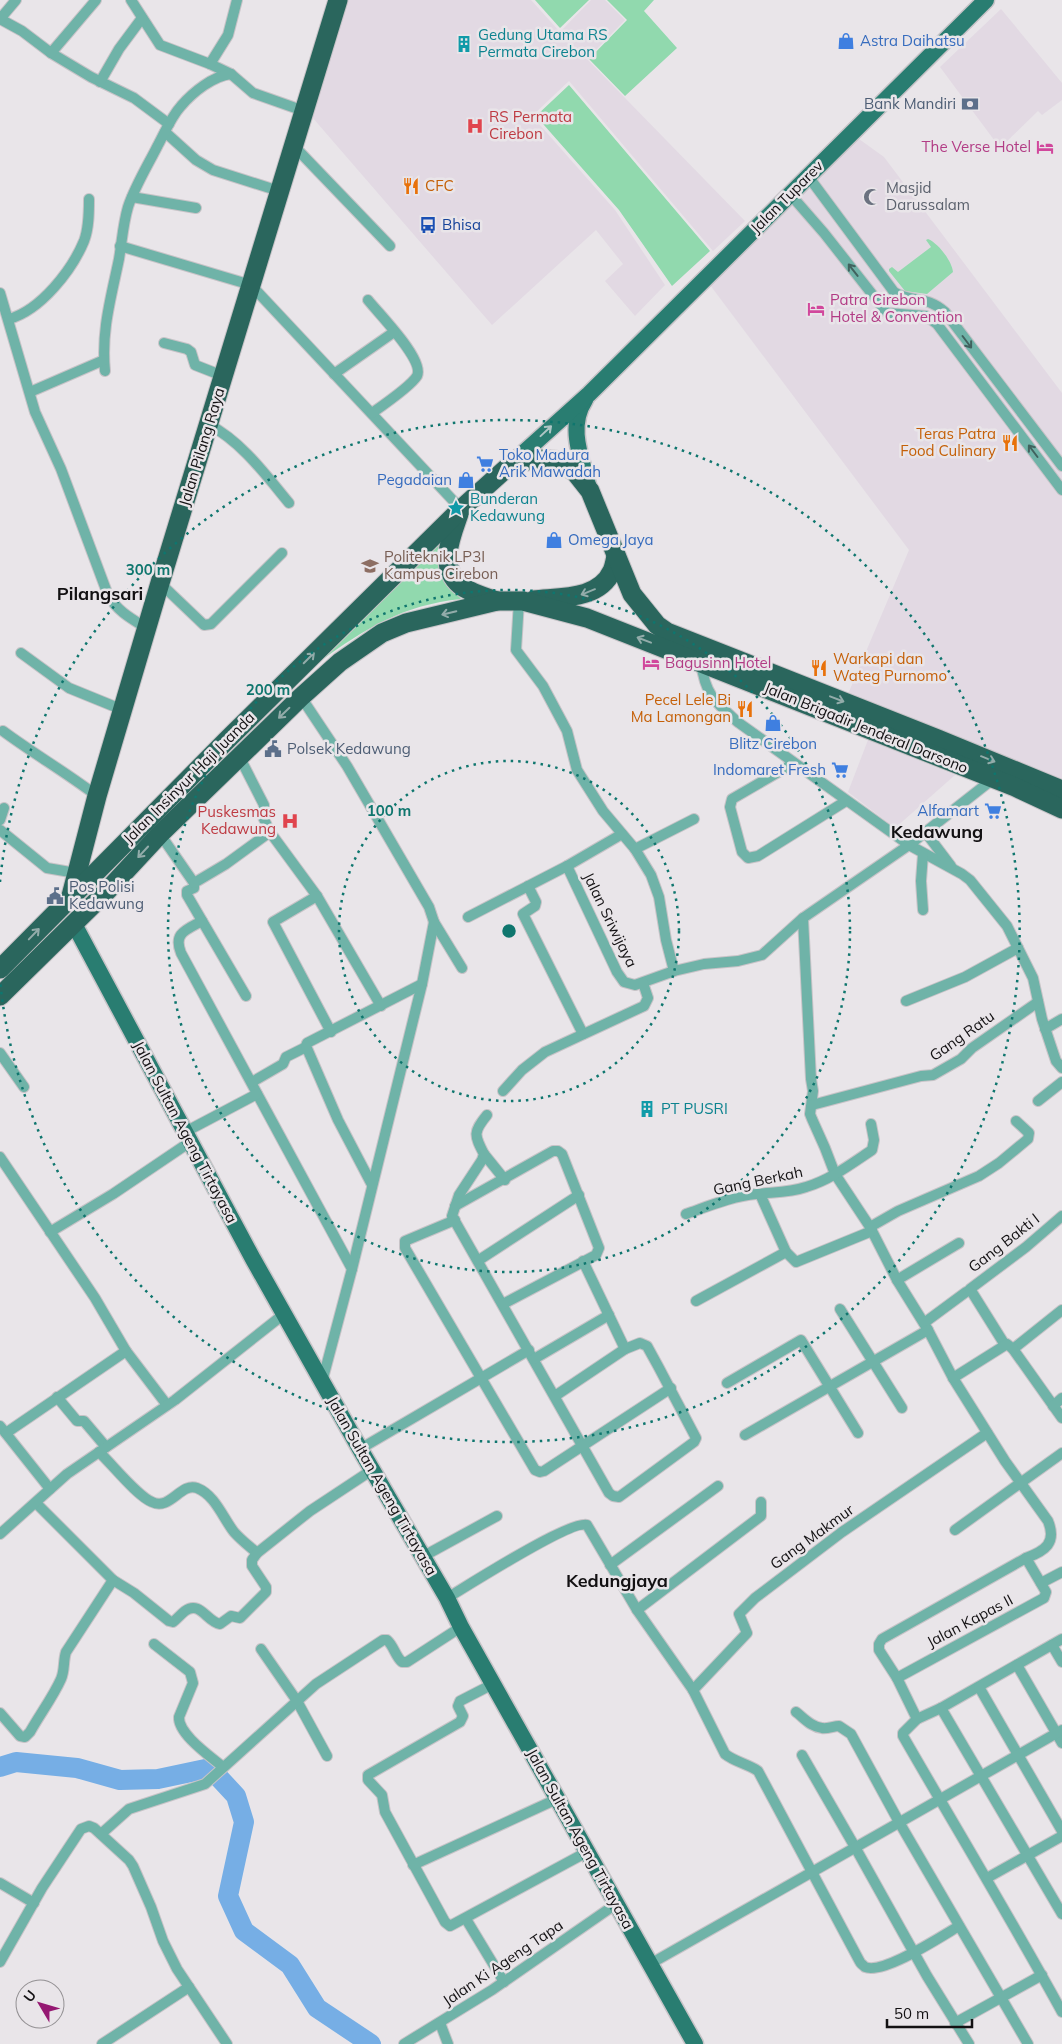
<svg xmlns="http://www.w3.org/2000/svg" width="1062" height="2044" viewBox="0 0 1062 2044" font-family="Mulish,sans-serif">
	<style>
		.built { fill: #e2d9e3 }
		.green { fill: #91d9ae }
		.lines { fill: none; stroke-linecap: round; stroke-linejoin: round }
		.river { stroke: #76aee5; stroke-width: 20 }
		.street-casing { stroke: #c7c3c7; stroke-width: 12 }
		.primary-casing { stroke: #c7c3c7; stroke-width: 19 }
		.highway-casing { stroke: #c7c3c7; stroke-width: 21 }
		.street { stroke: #6fb3a8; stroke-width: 10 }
		.primary { stroke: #297d71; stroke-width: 16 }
		.highway { stroke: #2a665d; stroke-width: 19 }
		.oneway { stroke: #41625e }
		.oneway2 { stroke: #afc6c5 }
		.oneway3 { stroke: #93acaa }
		.ring { fill: none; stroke: #0f766e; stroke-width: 2.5; stroke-dasharray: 2.5 5 }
		.labels { text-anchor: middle; stroke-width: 5; stroke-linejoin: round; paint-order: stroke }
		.culture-label { font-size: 15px; fill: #0d838f; stroke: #e9e5e9; text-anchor: start }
		.shop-label { font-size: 15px; fill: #366cbe; stroke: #e9e5e9; text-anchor: start }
		.service-label { font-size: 15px; fill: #4e5e75; stroke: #e9e5e9; text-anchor: start }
		.health-label { font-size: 15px; fill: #be3a42; stroke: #e9e5e9; text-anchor: start }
		.hotel-label { font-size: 15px; fill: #b23c85; stroke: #e9e5e9; text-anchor: start }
		.food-label { font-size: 15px; fill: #c56008; stroke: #e9e5e9; text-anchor: start }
		.worship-label { font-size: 15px; fill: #5b616d; stroke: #e9e5e9; text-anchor: start }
		.street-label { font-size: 15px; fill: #131113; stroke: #e9e5e9 }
		.transit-label { font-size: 15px; fill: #164399; stroke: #e9e5e9; text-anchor: start }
		.education-label { font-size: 15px; fill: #785e54; stroke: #e9e5e9; text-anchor: start }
		.quarter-label { font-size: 18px; font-weight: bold; fill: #131113; stroke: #e9e5e9 }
		.centre { fill: #0f766e; stroke: #e9e5e9; stroke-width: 2.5 }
		.ring-label { font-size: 15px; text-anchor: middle; font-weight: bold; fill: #0f766e; stroke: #e9e5e9; stroke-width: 5; stroke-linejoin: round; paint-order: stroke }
	</style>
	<rect width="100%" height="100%" fill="#e9e5e9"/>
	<g class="built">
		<polygon points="348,0 531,0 560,32 591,0 605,0 625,20 587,59 745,221 713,251 569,81 532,116 615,210 665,285 635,316 605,281 623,264 596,230 492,325 312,117"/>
		<polygon points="1001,9 1062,83 1062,100 1042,115 1038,111 1000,148 940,67"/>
		<polygon points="859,139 884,157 1062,393 1062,788 848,694 909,550 710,285"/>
		<polygon points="868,740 955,775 895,828 848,792"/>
	</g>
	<g class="green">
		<polygon points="535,0 589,0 560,28"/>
		<polygon points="607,0 654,0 644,11 677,48 625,96 589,59 627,20"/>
		<polygon points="569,85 710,251 672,286 619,210 536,116"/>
		<path d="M928,239C938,243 952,261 953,272L927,294L905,291L889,271V269L892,267L898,272L931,247L926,240Z"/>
		<path d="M442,541L447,582L461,599C403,605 366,628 319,662Z"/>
	</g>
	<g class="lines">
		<polyline class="river" points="0,1767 16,1762 77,1768 120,1780 158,1779 210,1768 236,1796 244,1822 228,1896 244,1931 290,1965 317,2008 371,2044"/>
		<g class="street-casing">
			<g id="street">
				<polyline points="131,0 160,45 210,64 231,74 253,93 304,111"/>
				<polyline points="0,19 22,31 51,53 91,77 134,98 169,124"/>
				<polyline points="0,19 16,0"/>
				<polyline points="51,53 96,0"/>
				<polyline points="210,64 228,35 237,0"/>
				<polyline points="100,82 119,49 142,18"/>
				<polyline points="165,132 196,160 213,170 279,191"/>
				<polyline points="293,145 390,246"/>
				<path d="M808,176L894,292C911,303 927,295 945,312L1062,466"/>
				<polyline points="790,194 824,233 887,313 926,316 937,324 1062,490"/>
				<polyline points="132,197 196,208"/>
				<polyline points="120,246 251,285 461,509"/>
				<path d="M0,293L35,412L61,469L108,595C118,612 132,619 148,629"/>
				<path d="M368,300C379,314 425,360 417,376C411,386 382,406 372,413"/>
				<path d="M9,319C41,310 72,270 84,241C89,228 89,212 89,199"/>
				<polyline points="164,343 187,349 191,352 195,365 223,376"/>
				<path d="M105,371C101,331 111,298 119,259C122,241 123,224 128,207C135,186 148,165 158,145C165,132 171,117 181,106C193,92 213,76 231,74"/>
				<polyline points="334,374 394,332"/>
				<polyline points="30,392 104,360"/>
				<path d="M208,424C242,442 265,474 289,503"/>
				<polyline points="160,583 204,625 211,624 282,553"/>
				<polyline points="519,601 516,650 543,686 567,731 577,770 603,811 635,849 651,875 659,897 666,940 674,971"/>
				<polyline points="21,653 69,688 123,710"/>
				<path d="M701,662C705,695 715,702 739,723L909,845L962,874L970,880L1007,926L1033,978L1042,1019L1056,1061L1062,1068"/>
				<polyline points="301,697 347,766 429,907 434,922 462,968"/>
				<path d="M3,731C34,754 67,773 97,796"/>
				<polyline points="239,756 264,805 263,817 270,832 317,896 381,1006"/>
				<polyline points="794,763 732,799 730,807 742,852 748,858 758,856 846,801"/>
				<polyline points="0,820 4,808"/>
				<polyline points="0,830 47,868 76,873"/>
				<polyline points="926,833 951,866"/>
				<polyline points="160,834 194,883 194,888 187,891 187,895 246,996"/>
				<polyline points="635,849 694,819"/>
				<polyline points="923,854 921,881 923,910"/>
				<polyline points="567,866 622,834"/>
				<polyline points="194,883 226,864 270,832"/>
				<polyline points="528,886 536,902 535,906 523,914 583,1034"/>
				<polyline points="317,896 273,922 331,1032"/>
				<polyline points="468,917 567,866 617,972 624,982 635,985 674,971 704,964 738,961 762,955 803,918 909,845 993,779"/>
				<path d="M803,918L811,1079L813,1091L810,1114L812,1119L825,1148L835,1174L870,1227L897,1280L928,1330L953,1378L1005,1461L1048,1521C1057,1543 1045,1551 1026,1558L1046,1592L1044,1598L897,1678"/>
				<path d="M202,921C186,930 173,933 181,953L352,1269L322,1382"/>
				<polyline points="906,1001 965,977 1018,948"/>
				<polyline points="1045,1029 1062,1019"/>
				<polyline points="0,1053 24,1087"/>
				<polyline points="252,1082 283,1064 286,1057 306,1047"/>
				<polyline points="503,1091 522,1070 545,1052 644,1006 648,998 643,983"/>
				<polyline points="1038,1101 1062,1082"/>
				<polyline points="812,1105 921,1076 933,1075 961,1059 972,1048 1038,1002"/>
				<path d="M487,1115C473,1132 474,1135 484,1154L482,1160L459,1195L452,1216L609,1493L613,1496L619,1497L694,1442L696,1438L658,1366L647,1346L640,1343L625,1349L555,1396"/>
				<polyline points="185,1132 257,1094"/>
				<polyline points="484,1154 505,1180"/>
				<polyline points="0,1157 95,1298 126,1351 167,1405"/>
				<polyline points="371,1183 338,1120 306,1046 307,1043 422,984"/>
				<polyline points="760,1194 786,1252 796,1262 872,1231"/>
				<polyline points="455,1206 553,1151 558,1151 562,1154 599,1248 596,1255 503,1304"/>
				<path d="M686,1214C709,1206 733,1196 756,1194C773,1192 789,1193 806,1187C830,1180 851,1164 872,1150L874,1140L871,1124"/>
				<polyline points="455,1220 405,1241 405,1248 535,1470 540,1472 544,1471 671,1388"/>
				<polyline points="870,1227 898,1211 979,1176 999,1163 1028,1139 1029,1133 1016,1121"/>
				<polyline points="50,1232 113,1194 190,1142"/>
				<polyline points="479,1260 579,1195"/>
				<polyline points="583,1261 625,1349"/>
				<polyline points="352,1269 422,984 434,922"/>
				<polyline points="897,1280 959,1243"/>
				<polyline points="696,1301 786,1252"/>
				<polyline points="840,1309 902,1408"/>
				<polyline points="924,1323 966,1292"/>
				<polyline points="1005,1345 970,1289 1026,1247 1062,1216"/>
				<polyline points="1013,1349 1062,1310"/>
				<polyline points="534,1359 609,1315"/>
				<polyline points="953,1378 1007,1344 1013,1349 1062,1418"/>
				<polyline points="727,1383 801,1340 858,1433"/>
				<polyline points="57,1397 77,1421 84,1421 106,1447"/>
				<polyline points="1053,1406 1062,1398"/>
				<polyline points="0,1426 50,1489"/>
				<polyline points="6,1433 126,1351"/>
				<polyline points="745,1435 928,1330"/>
				<polyline points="360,1449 529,1350"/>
				<path d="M99,1452C112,1464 137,1496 152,1502C170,1511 181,1482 197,1488C215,1495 223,1518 234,1532C241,1540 249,1546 257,1553"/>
				<path d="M36,1503L113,1580L134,1593L169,1621L173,1622C177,1619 181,1614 185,1611C200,1600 207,1622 220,1624L231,1616L240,1618L266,1592V1587L252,1566V1560L257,1553L310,1511L372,1470"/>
				<polyline points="955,1530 1062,1453"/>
				<polyline points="0,1534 67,1474 175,1400 284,1314"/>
				<polyline points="422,1557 497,1516"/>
				<polyline points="610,1565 718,1486"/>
				<polyline points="1041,1583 1062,1572"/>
				<path d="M447,1598C467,1586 572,1519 587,1525L637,1610L693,1690L725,1754C735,1762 748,1764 758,1771L860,1962C860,1963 864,1966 865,1967C883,1975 942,1936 959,1926"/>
				<polyline points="637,1610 761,1516 761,1502"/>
				<path d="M1062,1639L941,1708L917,1719L903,1733V1736C956,1828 1011,1919 1062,2012"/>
				<path d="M154,1644L190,1672L193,1683L179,1717C178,1734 210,1756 223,1767"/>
				<polyline points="1052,1645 1062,1662"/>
				<polyline points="261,1649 297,1701 327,1756"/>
				<polyline points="1017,1665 1062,1743"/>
				<polyline points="493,1684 460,1701 458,1706 463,1716 460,1722 368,1775 368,1780 382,1795 385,1812 445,1922 450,1926 587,1852"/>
				<polyline points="979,1687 1062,1831"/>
				<polyline points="693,1690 747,1633 739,1614 755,1598 842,1532 987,1433"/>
				<polyline points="941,1708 1062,1914"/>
				<path d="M796,1712C804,1718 811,1727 822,1728C827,1729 834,1726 839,1726L851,1734L899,1822L1028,2044"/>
				<path d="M0,1713L20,1736L25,1737L30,1732C40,1714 53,1697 61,1679C65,1670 63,1661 66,1652L113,1580"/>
				<polyline points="917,1719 897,1678 879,1650 879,1644 882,1639 1026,1558"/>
				<polyline points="802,1755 855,1847 927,1976 969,2044"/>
				<path d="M101,1834L129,1809L205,1784L316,1684L383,1640H387C394,1646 395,1656 402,1662H407L461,1627"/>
				<polyline points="413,1865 557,1799"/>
				<polyline points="987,1878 1062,1836"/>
				<polyline points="0,1883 34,1903"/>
				<polyline points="466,1919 504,1982"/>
				<polyline points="0,1962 42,1888 81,1829 89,1826 94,1828 129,1860 133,1866 151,1907 163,1941 177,1969 227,2044"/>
				<polyline points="650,1964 1062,1730"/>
				<polyline points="440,2023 448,2044"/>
				<polyline points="955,2023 1042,1975"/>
				<polyline points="102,2044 189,1987"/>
				<polyline points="404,2044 492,1990 616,1904"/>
			</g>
		</g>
		<g class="primary-casing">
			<g id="primary">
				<path d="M585,400C567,427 582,459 589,489"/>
				<polyline points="510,465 589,394 986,0"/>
				<polyline points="74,924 253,1259 360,1449 447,1598 461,1627 695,2044"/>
			</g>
		</g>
		<g class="highway-casing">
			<g id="highway">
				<path d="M459,514C451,537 438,566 460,585C470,593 485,597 497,601"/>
				<path d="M534,600C560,597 599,600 612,571C614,567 615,561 616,556"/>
				<polyline points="71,896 97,796 160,583 338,0"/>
				<polyline points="0,969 228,739 461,509 510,465 536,459 555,460 575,472 590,491 632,594 657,625 667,632 938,739 1062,790"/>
				<polyline points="0,996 107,891 160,834 301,697 340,662 382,633 406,623 497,601 523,601 587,618 1015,787 1062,809"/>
			</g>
		</g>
		<use href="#street" class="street"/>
		<use href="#primary" class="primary"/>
		<use href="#highway" class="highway"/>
	</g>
	<defs><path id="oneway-shaft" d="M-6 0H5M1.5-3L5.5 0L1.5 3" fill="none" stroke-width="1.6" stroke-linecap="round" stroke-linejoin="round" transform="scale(1.25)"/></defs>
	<g class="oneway">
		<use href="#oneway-shaft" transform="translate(853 270) rotate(-128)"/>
		<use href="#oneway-shaft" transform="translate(967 342) rotate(53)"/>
		<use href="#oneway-shaft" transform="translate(1033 451) rotate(-127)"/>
	</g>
	<use class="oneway2" href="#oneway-shaft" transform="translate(546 431) rotate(-43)"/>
	<g class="oneway3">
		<use href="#oneway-shaft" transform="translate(588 592) rotate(158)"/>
		<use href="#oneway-shaft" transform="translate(449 613) rotate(167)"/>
		<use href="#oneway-shaft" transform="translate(644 640) rotate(-159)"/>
		<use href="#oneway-shaft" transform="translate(309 658) rotate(-45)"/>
		<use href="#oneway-shaft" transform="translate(837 699) rotate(21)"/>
		<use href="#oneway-shaft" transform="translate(284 713) rotate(136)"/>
		<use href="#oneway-shaft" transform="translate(988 759) rotate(22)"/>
		<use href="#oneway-shaft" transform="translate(143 852) rotate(133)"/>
		<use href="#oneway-shaft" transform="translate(34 934) rotate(-46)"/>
	</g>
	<g class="ring">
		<circle cx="509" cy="931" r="170"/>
		<circle cx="509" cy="931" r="341"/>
		<path d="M0 882A511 511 0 1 1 0 980"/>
	</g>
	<defs>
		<g id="shop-bare" transform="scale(1.35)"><path d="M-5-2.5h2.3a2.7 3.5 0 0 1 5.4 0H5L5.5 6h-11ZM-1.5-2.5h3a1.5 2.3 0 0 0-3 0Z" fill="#3f7fe0" stroke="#e9e5e9" stroke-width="2.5" paint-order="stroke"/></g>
		<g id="building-bare" transform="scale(1.35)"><path d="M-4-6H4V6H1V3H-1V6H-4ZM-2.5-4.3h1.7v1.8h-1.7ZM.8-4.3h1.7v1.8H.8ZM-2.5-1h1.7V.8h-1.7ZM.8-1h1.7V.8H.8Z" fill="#0f9aa8" stroke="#e9e5e9" stroke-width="2.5" paint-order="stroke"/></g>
		<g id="bank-bare" transform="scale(1.35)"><path d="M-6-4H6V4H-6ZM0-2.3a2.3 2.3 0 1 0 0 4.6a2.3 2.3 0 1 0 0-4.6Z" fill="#5c6f8a" stroke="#e9e5e9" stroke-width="2.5" paint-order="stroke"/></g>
		<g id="hospital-bare" transform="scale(1.35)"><path d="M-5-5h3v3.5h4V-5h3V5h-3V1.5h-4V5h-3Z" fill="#e0444e" stroke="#e9e5e9" stroke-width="2.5" paint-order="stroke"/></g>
		<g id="hotel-bare" transform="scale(1.35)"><path d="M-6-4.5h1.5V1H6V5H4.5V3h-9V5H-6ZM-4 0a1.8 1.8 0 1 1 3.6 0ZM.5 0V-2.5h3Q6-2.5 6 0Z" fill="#d1479c" stroke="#e9e5e9" stroke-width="2.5" paint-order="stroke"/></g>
		<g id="restaurant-bare" transform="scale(1.35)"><path d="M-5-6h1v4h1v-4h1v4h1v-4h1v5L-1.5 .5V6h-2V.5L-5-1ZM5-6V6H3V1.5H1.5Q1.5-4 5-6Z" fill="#e8710a" stroke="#e9e5e9" stroke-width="2.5" paint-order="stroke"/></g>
		<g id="mosque-bare" transform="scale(1.35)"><path d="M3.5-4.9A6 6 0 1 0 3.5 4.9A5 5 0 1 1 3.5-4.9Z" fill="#6b7280" stroke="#e9e5e9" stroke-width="2.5" paint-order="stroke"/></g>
		<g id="bus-bare" transform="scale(1.35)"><path d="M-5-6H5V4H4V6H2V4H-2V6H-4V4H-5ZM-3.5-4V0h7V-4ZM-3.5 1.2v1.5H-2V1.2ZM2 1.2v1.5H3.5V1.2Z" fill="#1a4fb4" stroke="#e9e5e9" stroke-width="2.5" paint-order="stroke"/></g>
		<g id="supermarket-bare" transform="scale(1.35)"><path d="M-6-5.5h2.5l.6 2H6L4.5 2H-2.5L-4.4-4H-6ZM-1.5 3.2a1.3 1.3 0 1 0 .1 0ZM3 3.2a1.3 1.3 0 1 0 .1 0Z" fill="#3f7fe0" stroke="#e9e5e9" stroke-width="2.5" paint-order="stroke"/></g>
		<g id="sight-bare" transform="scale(1.35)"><path d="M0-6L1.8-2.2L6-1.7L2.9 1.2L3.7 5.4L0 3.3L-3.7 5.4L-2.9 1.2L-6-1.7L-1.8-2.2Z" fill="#0f9aa8" stroke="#e9e5e9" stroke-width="2.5" paint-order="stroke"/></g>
		<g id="university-bare" transform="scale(1.35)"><path d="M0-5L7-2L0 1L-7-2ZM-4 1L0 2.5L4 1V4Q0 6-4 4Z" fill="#8d6e63" stroke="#e9e5e9" stroke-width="2.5" paint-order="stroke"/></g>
		<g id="civic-bare" transform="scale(1.35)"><path d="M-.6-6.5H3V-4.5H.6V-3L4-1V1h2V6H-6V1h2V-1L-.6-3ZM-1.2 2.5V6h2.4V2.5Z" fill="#5c6f8a" stroke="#e9e5e9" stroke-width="2.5" paint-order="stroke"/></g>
	</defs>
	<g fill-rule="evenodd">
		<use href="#shop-bare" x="846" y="41"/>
		<use href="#building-bare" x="464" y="44"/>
		<use href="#bank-bare" x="970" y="104"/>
		<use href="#hospital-bare" x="475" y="126"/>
		<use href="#hotel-bare" x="1045" y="147"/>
		<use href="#restaurant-bare" x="411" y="186"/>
		<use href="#mosque-bare" x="872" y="197"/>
		<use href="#bus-bare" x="428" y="225"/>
		<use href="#hotel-bare" x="816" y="309"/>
		<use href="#restaurant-bare" x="1010" y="443"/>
		<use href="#supermarket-bare" x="485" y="464"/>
		<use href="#shop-bare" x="466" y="480"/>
		<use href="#sight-bare" x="456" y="508"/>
		<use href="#shop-bare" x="554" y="540"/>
		<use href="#university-bare" x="370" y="566"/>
		<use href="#hotel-bare" x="651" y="663"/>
		<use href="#restaurant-bare" x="819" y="668"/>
		<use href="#restaurant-bare" x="745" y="709"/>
		<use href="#shop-bare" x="773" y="723"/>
		<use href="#civic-bare" x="273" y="749"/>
		<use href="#supermarket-bare" x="840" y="770"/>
		<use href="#supermarket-bare" x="993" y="811"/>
		<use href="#hospital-bare" x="290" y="821"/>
		<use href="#civic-bare" x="55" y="896"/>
		<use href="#building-bare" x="647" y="1109"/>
	</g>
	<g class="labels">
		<g class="culture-label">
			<text x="478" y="40">Gedung Utama RS<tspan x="478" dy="17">Permata Cirebon</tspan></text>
			<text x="470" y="504">Bunderan<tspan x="470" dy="17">Kedawung</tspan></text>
			<text x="661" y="1114">PT PUSRI</text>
		</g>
		<g class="shop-label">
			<text x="860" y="46">Astra Daihatsu</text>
			<text x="499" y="460">Toko Madura<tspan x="499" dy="17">Arik Mawadah</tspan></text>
			<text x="452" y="485" text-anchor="end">Pegadaian</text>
			<text x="568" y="545">Omega Jaya</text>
			<text x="773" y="749" text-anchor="middle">Blitz Cirebon</text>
			<text x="826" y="775" text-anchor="end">Indomaret Fresh</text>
			<text x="979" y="816" text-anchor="end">Alfamart</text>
		</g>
		<g class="service-label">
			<text x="956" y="109" text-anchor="end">Bank Mandiri</text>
			<text x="287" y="754">Polsek Kedawung</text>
			<text x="69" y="892">Pos Polisi<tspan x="69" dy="17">Kedawung</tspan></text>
		</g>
		<g class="health-label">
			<text x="489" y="122">RS Permata<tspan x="489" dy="17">Cirebon</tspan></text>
			<text x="276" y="817" text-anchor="end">Puskesmas<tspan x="276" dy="17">Kedawung</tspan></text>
		</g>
		<g class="hotel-label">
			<text x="1031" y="152" text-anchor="end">The Verse Hotel</text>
			<text x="830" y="305">Patra Cirebon<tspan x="830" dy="17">Hotel &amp; Convention</tspan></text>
			<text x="665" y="668">Bagusinn Hotel</text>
		</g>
		<g class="food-label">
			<text x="425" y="191">CFC</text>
			<text x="996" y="439" text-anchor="end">Teras Patra<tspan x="996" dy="17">Food Culinary</tspan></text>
			<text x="833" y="664">Warkapi dan<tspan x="833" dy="17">Wateg Purnomo</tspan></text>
			<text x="731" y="705" text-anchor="end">Pecel Lele Bi<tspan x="731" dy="17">Ma Lamongan</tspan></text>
		</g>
		<g class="worship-label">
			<text x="886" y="193">Masjid<tspan x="886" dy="17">Darussalam</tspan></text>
		</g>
		<g class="street-label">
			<text transform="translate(787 197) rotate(-45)" y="5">Jalan Tuparev</text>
			<text transform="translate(202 447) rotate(-73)" y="5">Jalan Pilang Raya</text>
			<text transform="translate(866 728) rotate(22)" y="5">Jalan Brigadir Jenderal Darsono</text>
			<text transform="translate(189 778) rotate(-45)" y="5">Jalan Insinyur Haji Juanda</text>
			<text transform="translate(610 920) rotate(64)" y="5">Jalan Sriwijaya</text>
			<text transform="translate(962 1036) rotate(-35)" y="5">Gang Ratu</text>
			<text transform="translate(185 1132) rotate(62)" y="5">Jalan Sultan Ageng Tirtayasa</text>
			<text transform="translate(758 1181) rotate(-12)" y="5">Gang Berkah</text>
			<text transform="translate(1004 1243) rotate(-38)" y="5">Gang Bakti I</text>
			<text transform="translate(382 1486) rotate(60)" y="5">Jalan Sultan Ageng Tirtayasa</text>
			<text transform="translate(812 1537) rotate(-36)" y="5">Gang Makmur</text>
			<text transform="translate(970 1621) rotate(-28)" y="5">Jalan Kapas II</text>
			<text transform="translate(580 1839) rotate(61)" y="5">Jalan Sultan Ageng Tirtayasa</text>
			<text transform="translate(503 1963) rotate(-34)" y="5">Jalan Ki Ageng Tapa</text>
		</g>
		<g class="transit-label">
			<text x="442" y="230">Bhisa</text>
		</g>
		<g class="education-label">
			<text x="384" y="562">Politeknik LP3I<tspan x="384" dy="17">Kampus Cirebon</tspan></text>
		</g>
		<g class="quarter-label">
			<text x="100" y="600">Pilangsari</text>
			<text x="937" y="838">Kedawung</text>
			<text x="617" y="1587">Kedungjaya</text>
		</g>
	</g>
	<circle cx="509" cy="931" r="8" class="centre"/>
	<g class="ring-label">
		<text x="148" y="575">300 m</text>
		<text x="268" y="695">200 m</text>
		<text x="389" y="816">100 m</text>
	</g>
	<g transform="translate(40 2004) rotate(308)"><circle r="24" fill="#e9e5e9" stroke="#939093"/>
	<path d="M0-4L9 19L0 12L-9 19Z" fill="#951872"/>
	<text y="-8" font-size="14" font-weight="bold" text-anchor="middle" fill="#131113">U</text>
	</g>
	<path d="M887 2019v8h85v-8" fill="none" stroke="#131113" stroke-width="2.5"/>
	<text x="894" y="2019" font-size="15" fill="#131113" stroke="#e9e5e9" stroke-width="4" paint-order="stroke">50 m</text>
</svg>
